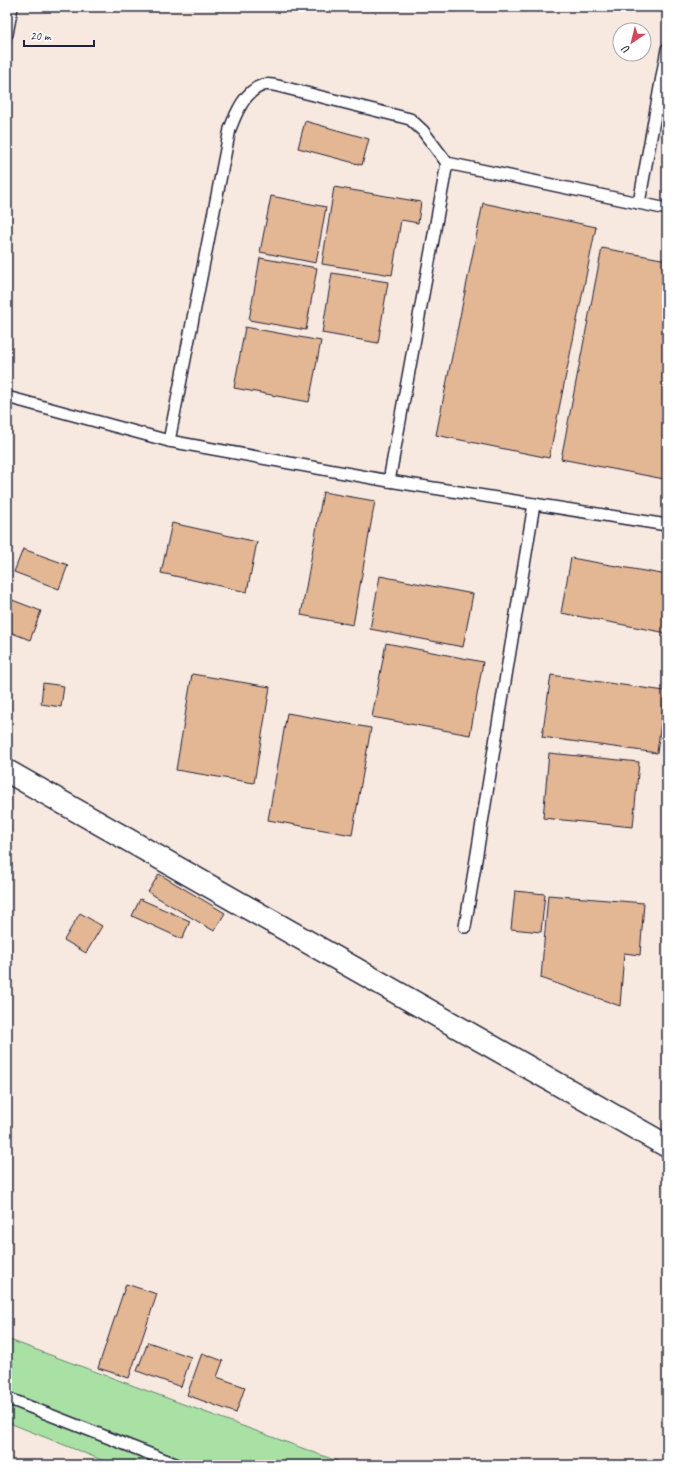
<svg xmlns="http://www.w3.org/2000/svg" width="674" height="1472" viewBox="0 0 674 1472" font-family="Caveat,sans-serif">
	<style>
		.built { fill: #f7e9df; fill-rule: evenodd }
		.green { fill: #a9e1a5; stroke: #668270 }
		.building { fill: #e3b694; stroke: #22223b }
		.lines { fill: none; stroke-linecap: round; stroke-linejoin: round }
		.lane-casing { stroke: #22223b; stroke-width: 14 }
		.street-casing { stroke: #22223b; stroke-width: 25 }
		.lane { stroke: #fff; stroke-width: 11 }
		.street { stroke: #fff; stroke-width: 22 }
	</style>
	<rect width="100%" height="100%" fill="#fff"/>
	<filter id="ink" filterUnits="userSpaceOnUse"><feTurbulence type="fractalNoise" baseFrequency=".025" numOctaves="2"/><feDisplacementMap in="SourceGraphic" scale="8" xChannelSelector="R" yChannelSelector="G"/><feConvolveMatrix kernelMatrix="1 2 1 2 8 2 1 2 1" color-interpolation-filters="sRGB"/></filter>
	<g filter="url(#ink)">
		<path class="built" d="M7,7H667V1465H7ZM620,30H644V54H620Z"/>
		<polygon class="green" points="7,1339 348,1465 114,1465 7,1422"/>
		<g class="building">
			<polygon points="305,121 369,139 362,165 298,148"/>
			<polygon points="334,187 421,202 418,223 401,220 392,275 322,264"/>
			<polygon points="271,196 326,207 316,263 260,252"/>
			<polygon points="483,203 596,227 549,458 436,435"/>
			<polygon points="602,248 667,260 667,464 664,479 561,459"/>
			<polygon points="260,258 317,268 306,330 249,320"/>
			<polygon points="332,273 388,282 378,343 322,333"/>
			<polygon points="245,327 321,341 309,402 234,388"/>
			<polygon points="323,492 375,501 353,625 301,615"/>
			<polygon points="172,523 257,542 247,592 161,573"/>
			<polygon points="23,549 68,565 59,589 14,572"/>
			<polygon points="571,558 667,575 667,633 561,613"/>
			<polygon points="380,576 473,594 463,647 370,629"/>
			<polygon points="7,598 41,611 30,640 7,631"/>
			<polygon points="386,643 483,662 470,735 372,717"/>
			<polygon points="192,674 270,687 254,783 176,770"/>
			<polygon points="551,675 665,691 657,753 542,737"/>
			<polygon points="43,683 64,686 61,707 41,704"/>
			<polygon points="287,713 371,728 352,835 268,820"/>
			<polygon points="549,753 639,762 633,827 543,818"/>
			<polygon points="159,874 225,913 214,931 148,892"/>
			<polygon points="515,891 545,894 541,932 511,929"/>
			<polygon points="548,895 644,903 640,955 624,953 620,1006 541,978"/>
			<polygon points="140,899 190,921 182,939 132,916"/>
			<polygon points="80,913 102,926 86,953 64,940"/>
			<polygon points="126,1284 157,1294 129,1378 98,1368"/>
			<polygon points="148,1342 191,1357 181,1387 137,1371"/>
			<polygon points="202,1353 223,1361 217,1377 245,1387 236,1413 187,1395"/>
		</g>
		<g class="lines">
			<g class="lane-casing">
				<g id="lane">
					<polyline points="7,34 12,7"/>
					<polyline points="639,203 667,49"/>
					<polyline points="7,397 169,441 389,481 667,525"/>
					<path d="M169,441L230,129C236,113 245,91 263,85C267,84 274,85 278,86L410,119L423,131L447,163L667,209"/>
					<polyline points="389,481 447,163"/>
					<polyline points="465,927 534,504"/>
					<polyline points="7,1398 178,1465"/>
				</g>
			</g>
			<g class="street-casing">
				<polyline id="street" points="7,771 667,1146"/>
			</g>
			<use href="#lane" class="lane"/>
			<use href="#street" class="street"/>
		</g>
	</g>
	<rect width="674" height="1472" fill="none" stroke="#fff" stroke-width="24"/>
	<rect x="12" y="12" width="650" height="1448" fill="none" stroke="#22223b" stroke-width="1.5" filter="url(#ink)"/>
	<g transform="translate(632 42) rotate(215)"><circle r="19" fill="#ffffff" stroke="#a7a7b1"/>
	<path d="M0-3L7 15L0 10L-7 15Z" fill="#d1495b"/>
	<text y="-6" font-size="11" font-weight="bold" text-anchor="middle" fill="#22223b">U</text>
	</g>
	<path d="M24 40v6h70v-6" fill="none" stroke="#22223b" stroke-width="2"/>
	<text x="30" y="40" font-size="12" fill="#22223b" stroke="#ffffff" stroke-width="3" paint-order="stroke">20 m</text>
</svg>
